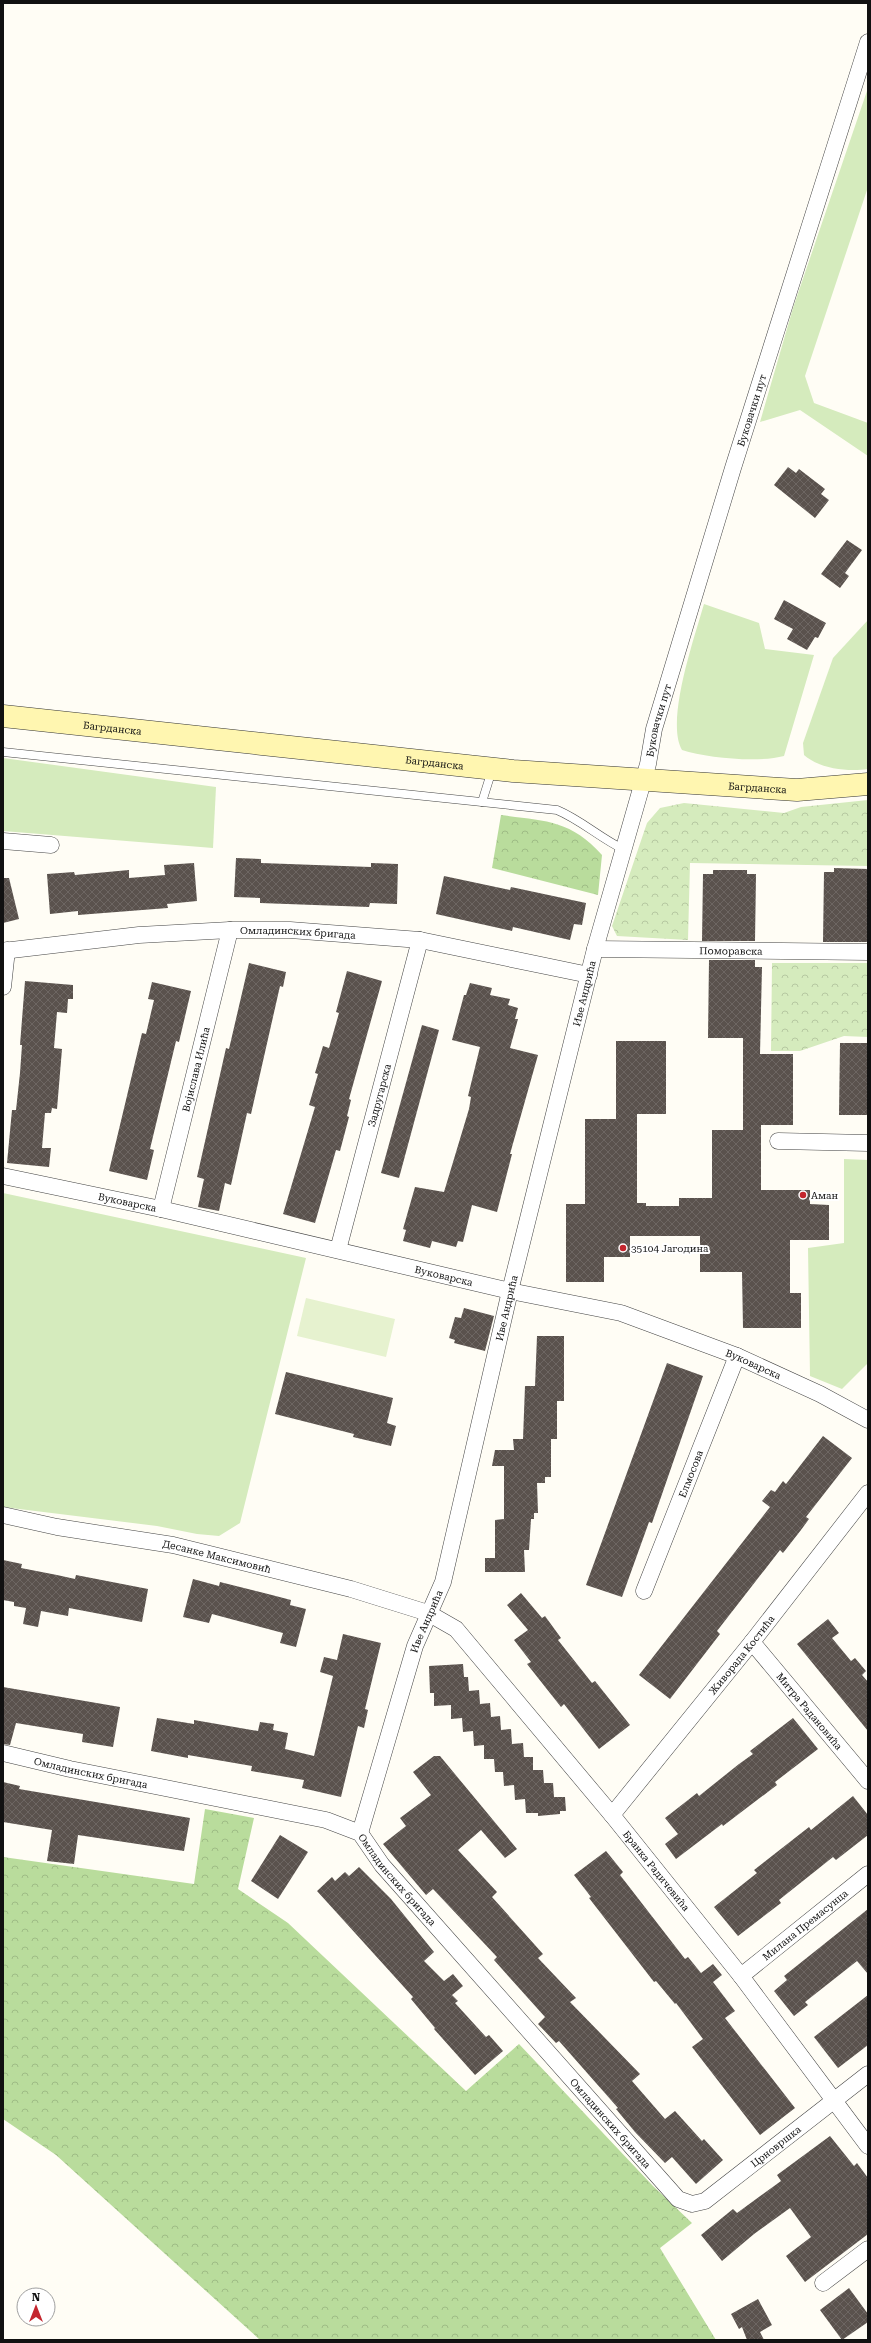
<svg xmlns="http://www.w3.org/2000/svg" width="871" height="2343" viewBox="0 0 871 2343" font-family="'Roboto Serif',serif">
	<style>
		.grass { fill: #d5ebbd }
		.forest { fill: url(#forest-crowns) }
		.park { fill: url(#park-crowns) }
		.pitch { fill: #e6f2cf }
		.building { fill: url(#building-cross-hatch) }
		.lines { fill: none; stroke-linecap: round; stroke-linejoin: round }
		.lane-casing { stroke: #444; stroke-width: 9 }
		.street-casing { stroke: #444; stroke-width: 17 }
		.secondary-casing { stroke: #333; stroke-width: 23 }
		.lane { stroke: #fff; stroke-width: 8 }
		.street { stroke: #fff; stroke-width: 16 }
		.secondary { stroke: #fff6b0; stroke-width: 22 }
		.poi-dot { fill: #c4262e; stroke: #fff; stroke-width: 1.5 }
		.labels { text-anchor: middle; stroke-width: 4; stroke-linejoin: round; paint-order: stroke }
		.street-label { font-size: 10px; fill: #111; stroke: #fff }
		.poi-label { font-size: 10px; fill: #111; stroke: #fff; text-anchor: start }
	</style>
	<defs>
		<pattern id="forest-crowns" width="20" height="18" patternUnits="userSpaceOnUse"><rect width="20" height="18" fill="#b9dc9c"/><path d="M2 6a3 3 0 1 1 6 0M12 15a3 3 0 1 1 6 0" fill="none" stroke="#9ebc85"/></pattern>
		<pattern id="park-crowns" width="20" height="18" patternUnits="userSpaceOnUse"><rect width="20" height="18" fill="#d5ebbd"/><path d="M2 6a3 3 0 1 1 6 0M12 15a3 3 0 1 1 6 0" fill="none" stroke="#b6c8a1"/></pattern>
		<pattern id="building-cross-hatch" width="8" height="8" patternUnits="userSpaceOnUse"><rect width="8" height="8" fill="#5a524d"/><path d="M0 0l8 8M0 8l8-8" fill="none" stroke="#6d6662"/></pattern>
	</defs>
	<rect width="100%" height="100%" fill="#fffdf5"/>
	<g class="grass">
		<polygon points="868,88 868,187 805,376 814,403 868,423 868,456 800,410 760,422 793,308"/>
		<path d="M704,604L759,623L765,649L814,655L784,756C758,763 707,758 682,750C665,721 695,636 704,604Z"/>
		<path d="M868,620V769C848,772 820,769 804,755L803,743L833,658Z"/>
		<polygon points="3,758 216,787 213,848 3,831"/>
		<polygon points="844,1159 868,1160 868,1363 842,1389 810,1376 808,1248 844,1243"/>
		<polygon points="3,1193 306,1258 240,1523 219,1536 197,1534 157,1526 3,1507"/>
	</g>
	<g class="forest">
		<path d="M501,815C544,821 570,819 602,855L598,895L492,868Z"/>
		<polygon points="205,1809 254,1818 238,1889 288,1923 466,2091 519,2044 653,2186 692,2223 660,2248 716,2340 260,2340 56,2155 3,2119 3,1857 194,1884"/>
	</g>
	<g class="park">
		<polygon points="868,800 868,866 690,863 688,940 617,936 612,926 647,823 660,808 684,803 784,813 801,807"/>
		<polygon points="772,963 868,963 868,1037 844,1036 800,1051 771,1051"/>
	</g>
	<polygon class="pitch" points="306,1298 395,1319 386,1357 297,1336"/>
	<g class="building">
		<polygon points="788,467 796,473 799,469 825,489 821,494 829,500 815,518 774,485"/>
		<polygon points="847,540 862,550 845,573 849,576 840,588 821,574"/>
		<polygon points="784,600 826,623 818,638 815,637 807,650 787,639 793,629 774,619"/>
		<polygon points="236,858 261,859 261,863 371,867 371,863 398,864 397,904 370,903 369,907 260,903 260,898 234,897"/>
		<polygon points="194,863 197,901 167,904 168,908 78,915 78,911 50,914 47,874 74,872 75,875 129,870 129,878 165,875 164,865"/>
		<polygon points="834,868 868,869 868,942 823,942 824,872 834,872"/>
		<polygon points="713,870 747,870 747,874 756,874 755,941 702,941 703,874 713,874"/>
		<polygon points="444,876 510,890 511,887 586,903 582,925 574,924 570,940 513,927 512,931 436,914"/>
		<polygon points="3,878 9,878 19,919 3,923"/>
		<polygon points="709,960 755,960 755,967 762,967 760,1054 793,1054 793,1125 761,1125 761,1190 810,1190 810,1204 829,1205 829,1240 790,1240 790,1293 801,1293 801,1328 743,1328 742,1272 700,1272 700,1236 630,1236 630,1257 604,1257 604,1282 566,1282 566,1204 585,1204 585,1119 616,1119 616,1041 666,1041 666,1114 637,1114 637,1203 646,1203 646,1206 679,1206 679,1198 712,1198 712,1130 743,1130 743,1038 708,1038"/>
		<polygon points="249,963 286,972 283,987 280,986 251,1114 247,1113 231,1185 225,1183 219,1211 198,1207 204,1179 197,1177 226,1048 229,1049"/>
		<polygon points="347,971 382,981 349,1099 351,1100 347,1116 349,1117 340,1151 336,1150 315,1223 283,1214 315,1107 309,1105 318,1074 315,1073 323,1046 329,1048 339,1013 336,1012"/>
		<polygon points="25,981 73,985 73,999 68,999 67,1013 57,1012 54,1048 62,1049 57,1109 52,1108 51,1113 45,1113 42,1148 51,1148 49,1167 7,1163 12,1110 16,1110 20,1073 22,1045 20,1045"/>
		<polygon points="152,982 191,991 179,1042 176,1041 150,1149 154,1150 147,1180 109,1171 142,1033 146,1034 154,1000 148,999"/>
		<polygon points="470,983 492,988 490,995 510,999 508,1005 518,1008 515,1019 518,1019 510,1048 538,1055 510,1154 512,1154 497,1212 472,1205 463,1242 458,1241 456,1247 432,1241 430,1248 403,1241 406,1230 403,1229 415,1187 444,1192 469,1109 471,1097 468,1096 480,1047 452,1040 464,995 466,995"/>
		<polygon points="422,1025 439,1030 399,1178 381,1173"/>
		<polygon points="840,1043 868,1043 868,1115 839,1115"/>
		<polygon points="464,1308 494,1316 485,1351 454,1343 455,1340 449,1338 455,1317 461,1318"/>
		<polygon points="537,1336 564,1336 564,1401 557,1401 557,1439 551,1439 551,1477 545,1477 545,1483 537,1483 538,1513 534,1513 534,1519 531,1519 529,1550 524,1550 525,1572 485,1572 485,1558 495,1558 495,1520 504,1519 504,1466 492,1466 495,1450 514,1450 513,1439 523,1439 525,1386 535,1386"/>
		<polygon points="667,1363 703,1376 652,1523 649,1522 622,1597 586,1585"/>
		<polygon points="286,1372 393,1398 387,1423 396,1426 391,1446 353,1437 354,1434 275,1414"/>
		<polygon points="823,1436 852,1458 806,1517 809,1519 801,1530 783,1553 780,1550 717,1631 720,1634 670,1699 639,1675 770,1507 762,1501 771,1490 775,1492 783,1481 786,1484"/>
		<polygon points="3,1560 22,1564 21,1568 57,1575 75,1579 76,1575 148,1589 142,1622 69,1608 68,1616 41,1611 38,1627 23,1624 26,1608 14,1606 14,1602 3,1600"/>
		<polygon points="193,1579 219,1586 220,1582 268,1594 291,1600 290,1605 306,1609 296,1647 280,1643 283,1633 212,1614 209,1623 183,1617"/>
		<polygon points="521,1593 542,1618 545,1616 561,1638 558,1640 592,1683 595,1681 630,1725 599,1749 564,1704 561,1707 527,1664 531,1662 514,1640 528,1630 507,1605"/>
		<polygon points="828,1619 839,1633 832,1638 851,1661 855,1658 866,1671 862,1675 868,1682 868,1731 797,1644"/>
		<polygon points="343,1634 381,1643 365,1709 368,1710 364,1728 358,1726 341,1797 302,1788 304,1780 251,1771 252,1766 188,1755 188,1758 151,1751 157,1718 194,1724 194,1720 258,1731 260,1722 274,1724 273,1730 288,1733 285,1749 314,1756 333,1676 320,1672 324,1657 337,1660"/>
		<polygon points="463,1664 464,1677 468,1677 469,1691 479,1690 480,1704 490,1703 491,1717 500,1716 501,1730 511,1729 512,1744 523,1743 524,1757 533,1757 533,1770 543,1770 544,1783 553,1783 554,1797 565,1797 566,1811 560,1811 560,1814 538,1816 538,1813 526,1813 525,1799 515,1800 514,1785 504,1786 503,1772 495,1772 494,1759 484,1759 484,1745 474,1746 473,1731 463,1732 462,1718 451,1719 451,1705 434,1706 434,1693 430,1693 429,1666"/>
		<polygon points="3,1687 120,1707 113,1747 82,1742 83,1734 16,1723 10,1745 3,1744"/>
		<polygon points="793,1718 818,1749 775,1782 777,1785 723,1826 722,1824 676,1859 665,1844 678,1834 665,1818 697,1793 699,1796 739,1764 753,1754 750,1751"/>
		<polygon points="434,1756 440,1756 517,1849 505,1858 481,1830 458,1850 497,1892 492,1897 543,1954 538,1958 576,1998 570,2002 640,2074 632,2081 665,2119 675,2111 702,2141 704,2139 723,2160 696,2184 672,2157 665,2163 635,2132 616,2109 618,2108 559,2041 556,2043 538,2024 545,2017 494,1960 497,1957 433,1889 426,1895 383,1844 406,1826 400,1818 431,1795 413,1772"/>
		<polygon points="3,1782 20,1786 19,1789 190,1818 184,1851 78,1835 74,1864 47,1861 52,1830 3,1822"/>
		<polygon points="853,1796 868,1815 868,1835 836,1860 833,1857 779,1900 781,1903 738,1936 714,1907 757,1873 754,1870 809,1827 811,1830"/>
		<polygon points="280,1835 308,1852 278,1899 251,1881"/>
		<polygon points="606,1851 623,1872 620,1875 685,1959 688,1957 701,1973 713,1964 722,1975 713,1982 735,2011 725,2018 795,2108 760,2135 692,2047 703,2039 676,2003 675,2004 656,1981 654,1982 589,1898 591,1897 574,1875"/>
		<polygon points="359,1867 391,1899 434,1952 424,1961 444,1981 453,1974 463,1986 452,1995 458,2001 455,2003 486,2037 489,2035 503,2051 475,2075 434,2029 435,2028 411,1999 413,1997 317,1891 332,1877 335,1881 345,1872 349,1876"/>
		<polygon points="868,1909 868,1974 857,1961 805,2002 808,2005 794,2016 774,1991 787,1980 784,1976"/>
		<polygon points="868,1995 868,2045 838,2068 814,2037"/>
		<polygon points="830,2136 854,2166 857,2163 868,2178 868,2234 805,2282 786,2256 811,2237 790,2208 754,2234 722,2261 701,2235 733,2209 737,2213 781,2181 777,2175"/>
		<polygon points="849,2288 868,2314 868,2322 842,2340 820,2310"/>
		<polygon points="758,2299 772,2325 760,2332 764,2340 747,2340 742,2327 739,2329 731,2314"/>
	</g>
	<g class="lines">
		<g class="lane-casing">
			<g id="lane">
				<path d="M3,752L557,810C581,820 600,838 623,849"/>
				<polyline points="482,802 492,770"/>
			</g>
		</g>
		<g class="street-casing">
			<g id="street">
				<polyline points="3,841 51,845"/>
				<path id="s1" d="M595,949L868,952"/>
				<path id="s2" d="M3,951L139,935L230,930H290L420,940L589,975"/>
				<polyline points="3,987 7,950"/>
				<polyline points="778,1141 868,1143"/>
				<path id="s3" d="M3,1176L161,1209L510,1291L621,1313L737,1356L820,1394L868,1420"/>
				<path id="s4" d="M161,1209L230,930"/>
				<path id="s5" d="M338,1250L420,940"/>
				<path id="s6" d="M3,1515L57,1527L173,1545L351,1589L428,1613L456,1629L612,1815L741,1976L868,2146"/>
				<path id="s7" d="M644,1591L737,1356"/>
				<path id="s8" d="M752,1642L868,1781"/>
				<path id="s9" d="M3,1753L70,1769L326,1820L360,1833L382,1865L678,2199L692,2204L705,2201L868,2074"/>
				<path id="s10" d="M612,1815L752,1642L868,1493"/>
				<path id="s11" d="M360,1833L415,1646L443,1582L510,1291L595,949L648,764L654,729L733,468L868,42"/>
				<path id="s12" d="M741,1976L868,1874"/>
				<polyline points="823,2283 868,2249"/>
			</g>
		</g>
		<g class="secondary-casing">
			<g id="secondary">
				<path id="s13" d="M3,716L513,771L797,790L868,784"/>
			</g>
		</g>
		<use href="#lane" class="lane"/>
		<use href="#street" class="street"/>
		<use href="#secondary" class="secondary"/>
	</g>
	<g class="poi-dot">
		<circle cx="803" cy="1195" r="4"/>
		<circle cx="623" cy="1248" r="4"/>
	</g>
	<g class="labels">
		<g class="street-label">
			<text dy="4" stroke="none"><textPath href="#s11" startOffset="1477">Буковачки пут</textPath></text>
			<text dy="4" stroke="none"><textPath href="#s11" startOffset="1153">Буковачки пут</textPath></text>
			<text dy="4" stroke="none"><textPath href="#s13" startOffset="110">Багрданска</textPath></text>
			<text dy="4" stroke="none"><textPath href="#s13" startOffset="434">Багрданска</textPath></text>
			<text dy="4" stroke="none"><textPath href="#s13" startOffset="758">Багрданска</textPath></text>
			<text dy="4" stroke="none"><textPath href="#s2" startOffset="296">Омладинских бригада</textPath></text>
			<text dy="4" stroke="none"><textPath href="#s1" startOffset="136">Поморавска</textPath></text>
			<text dy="4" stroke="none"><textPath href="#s11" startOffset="870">Иве Андрића</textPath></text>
			<text dy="4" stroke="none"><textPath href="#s4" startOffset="144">Војислава Илића</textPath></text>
			<text dy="4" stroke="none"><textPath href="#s5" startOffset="160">Задругарска</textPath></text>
			<text dy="4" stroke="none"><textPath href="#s3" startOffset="127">Вуковарска</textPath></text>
			<text dy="4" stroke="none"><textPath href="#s3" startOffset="452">Вуковарска</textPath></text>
			<text dy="4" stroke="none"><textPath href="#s11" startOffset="546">Иве Андрића</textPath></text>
			<text dy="4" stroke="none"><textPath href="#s3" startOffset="775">Вуковарска</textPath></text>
			<text dy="4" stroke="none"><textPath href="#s7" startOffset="126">Елмосова</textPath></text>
			<text dy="4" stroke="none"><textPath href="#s6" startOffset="218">Десанке Максимовић</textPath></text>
			<text dy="4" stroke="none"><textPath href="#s11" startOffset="222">Иве Андрића</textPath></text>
			<text dy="4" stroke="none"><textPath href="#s10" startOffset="206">Живорада Костића</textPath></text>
			<text dy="4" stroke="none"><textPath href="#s8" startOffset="90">Митра Радановића</textPath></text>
			<text dy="4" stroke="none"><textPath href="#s9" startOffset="90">Омладинских бригада</textPath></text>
			<text dy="4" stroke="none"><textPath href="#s6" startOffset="783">Бранка Радичевића</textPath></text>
			<text dy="4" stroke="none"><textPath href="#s9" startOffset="426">Омладинских бригада</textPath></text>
			<text dy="4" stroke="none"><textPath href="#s12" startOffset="82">Милана Премасунца</textPath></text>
			<text dy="4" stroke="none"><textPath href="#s9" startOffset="750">Омладинских бригада</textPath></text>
			<text dy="4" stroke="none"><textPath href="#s9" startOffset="969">Црновршка</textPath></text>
		</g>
		<g class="poi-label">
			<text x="811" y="1199">Аман</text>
			<text x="631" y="1252">35104 Јагодина</text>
		</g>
	</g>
	<rect width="871" height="2343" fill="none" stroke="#111111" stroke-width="8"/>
	<g transform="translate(36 2307)"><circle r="19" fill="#ffffff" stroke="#a0a0a0"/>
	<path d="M0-3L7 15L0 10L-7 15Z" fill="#c4262e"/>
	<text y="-6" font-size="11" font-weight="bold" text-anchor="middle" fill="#111111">N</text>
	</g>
</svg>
